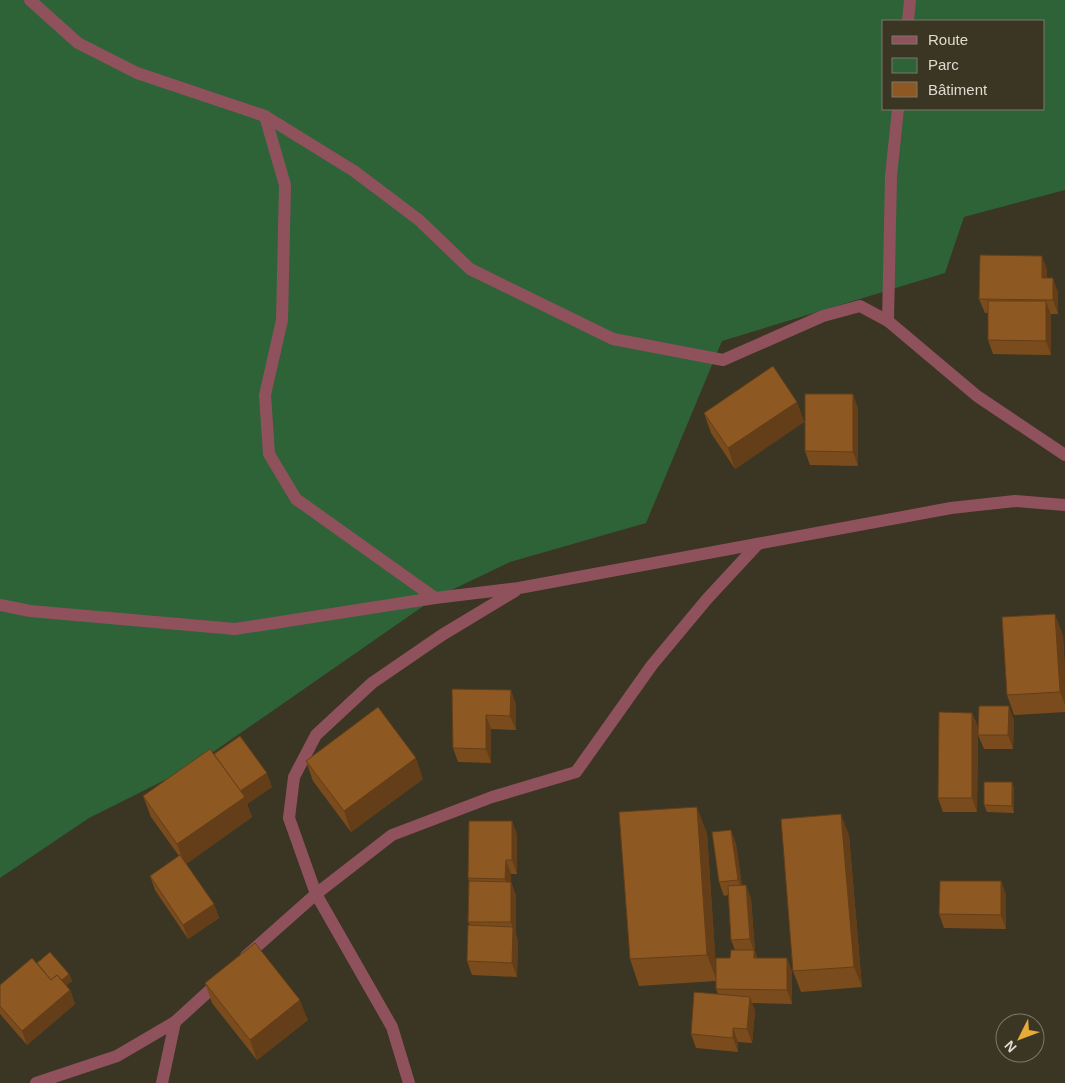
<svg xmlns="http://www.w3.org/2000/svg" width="1065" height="1083" viewBox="0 0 1065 1083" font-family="Helvetica,sans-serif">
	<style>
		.green { fill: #2d6337; fill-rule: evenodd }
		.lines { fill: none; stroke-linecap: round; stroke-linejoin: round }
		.street { stroke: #8f525d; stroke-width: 12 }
		.wall { fill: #7a4c1d }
		.shaded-wall { fill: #633e18 }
		.building { fill: #8e5822; stroke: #633e18 }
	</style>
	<rect width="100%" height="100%" fill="#3b3523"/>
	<path class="green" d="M0,0H1065V190L964,217L945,273L722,341L646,523L510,562L435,598L193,766L89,818L0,878ZM884,21H1044V109H884Z"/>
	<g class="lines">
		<g class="street">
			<polyline points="30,0 78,43 137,73 265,116 354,171 419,220 470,269 613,339 723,360 823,316 860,306 888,321 977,396 1065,455"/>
			<polyline points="908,21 910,0"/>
			<polyline points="265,116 285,185 282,320 265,395 269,454 296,499 435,598"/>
			<polyline points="888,321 891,176 898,109"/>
			<polyline points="0,605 30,611 235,629 435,598 519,588 951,508 1015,501 1065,505"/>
			<polyline points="246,956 316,894 392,835 492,797 576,772 652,665 707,599 758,544"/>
			<polyline points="36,1083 117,1056 175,1022 221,980"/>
			<polyline points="162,1083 175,1022"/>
			<polyline points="409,1083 392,1027 316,894 289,818 294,777 316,735 372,683 442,635 515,591"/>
		</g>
	</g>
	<g class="wall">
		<polygon points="1047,269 1047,278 1058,292 1058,314 1051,314 1051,355 993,354 988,340 988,313 985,313 979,299"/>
		<polygon points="797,402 804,422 735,469 711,433 704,413"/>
		<polygon points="858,408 858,466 810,465 805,451"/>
		<polygon points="1063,635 1065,672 1065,712 1014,715 1007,695"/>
		<polygon points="452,689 516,704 516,730 491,729 491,763 458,762 453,748"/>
		<polygon points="972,713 978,727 977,812 943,812 938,798"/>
		<polygon points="1014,720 1013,749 984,749 978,735"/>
		<polygon points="214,754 272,787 247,804 252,817 186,864 214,904 219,918 188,939 155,890 150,876 179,856 151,817 143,796"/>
		<polygon points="306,761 423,779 351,832 313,781"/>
		<polygon points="1012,782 1014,789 1014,813 987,812 984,805"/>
		<polygon points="512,821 517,835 517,874 511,874 511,882 516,896 516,934 518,941 517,977 472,975 467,961 470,925 468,922 469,881 468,878"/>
		<polygon points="731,830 736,844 742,886 746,885 751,899 755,951 757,958 787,958 792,972 792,1004 752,1003 755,1011 752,1043 738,1042 738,1052 696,1048 691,1034 718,994 716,989 716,981 639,986 630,959 707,833 716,971 730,958 735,950 731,940 728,895 724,896 719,882"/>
		<polygon points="849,835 862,987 801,992 793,971"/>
		<polygon points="1001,881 1006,895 1006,929 944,928 939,914"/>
		<polygon points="37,963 69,974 72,981 66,985 70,990 75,1004 27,1045 0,1014 0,985"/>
		<polygon points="205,983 308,1020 257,1060 212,1003"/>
	</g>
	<g class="shaded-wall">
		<polygon points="1042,256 1047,269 1047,292 1042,278"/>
		<polygon points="1053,278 1058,292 1058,314 1053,300"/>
		<polygon points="1046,301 1051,315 1051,355 1046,341"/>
		<polygon points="853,394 858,408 858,466 853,452"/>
		<polygon points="797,402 804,422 735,469 728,448"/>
		<polygon points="1055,614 1063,635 1065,672 1065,705 1060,692"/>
		<polygon points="511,690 516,704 516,730 510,716"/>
		<polygon points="1009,706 1014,720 1013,749 1008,735"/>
		<polygon points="972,713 978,727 977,812 972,798"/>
		<polygon points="486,715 491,729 491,763 486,749"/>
		<polygon points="416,758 423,779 351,832 344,811"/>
		<polygon points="267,773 272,787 247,804 252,817 185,865 177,844 239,792"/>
		<polygon points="1012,782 1014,789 1014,813 1012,806"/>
		<polygon points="697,807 707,833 717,981 707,955"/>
		<polygon points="841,814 849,835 862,987 854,967"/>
		<polygon points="512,821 517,835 517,874 512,860"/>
		<polygon points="731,830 736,844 743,894 738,880"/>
		<polygon points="506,860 511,874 510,893 505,879"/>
		<polygon points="1001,881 1006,895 1006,929 1001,915"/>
		<polygon points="511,882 516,896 516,934 518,941 517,977 512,963 513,929 511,922"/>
		<polygon points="746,885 751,899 755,951 759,964 754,958 754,952 750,939"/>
		<polygon points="214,904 219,918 188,939 183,925"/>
		<polygon points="787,958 792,972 792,1004 787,990"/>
		<polygon points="69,974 72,981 56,994 54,987"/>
		<polygon points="70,990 75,1004 27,1045 22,1031"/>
		<polygon points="750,997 755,1011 752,1043 747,1029"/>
		<polygon points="300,1000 308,1020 257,1060 250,1040"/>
		<polygon points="733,1028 738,1042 738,1052 733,1038"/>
	</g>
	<g class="building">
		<polygon points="980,255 1042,256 1042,278 1053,278 1053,300 979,299"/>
		<polygon points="988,301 1046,301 1046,341 988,340"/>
		<polygon points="773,366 797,402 728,448 704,413"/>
		<polygon points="805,394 853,394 853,452 805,451"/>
		<polygon points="1055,614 1060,692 1007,695 1002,617"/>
		<polygon points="452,689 511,690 510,716 486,715 486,749 453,748"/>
		<polygon points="979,706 1009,706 1008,735 978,735"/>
		<polygon points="378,707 416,758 344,811 306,761"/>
		<polygon points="939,712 972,713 972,798 938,798"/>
		<polygon points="240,736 267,773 240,791 214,754"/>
		<polygon points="210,749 245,797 177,844 143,796"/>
		<polygon points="984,782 1012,782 1012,806 984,805"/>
		<polygon points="697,807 707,955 630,959 619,812"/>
		<polygon points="841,814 854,967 793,971 781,819"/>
		<polygon points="469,821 512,821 512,860 506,860 505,879 468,878"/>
		<polygon points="731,830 738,880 719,882 712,832"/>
		<polygon points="180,855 214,904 183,925 150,876"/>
		<polygon points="469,881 511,882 511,922 468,922"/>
		<polygon points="940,881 1001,881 1001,915 939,914"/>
		<polygon points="746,885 750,939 731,940 728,886"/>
		<polygon points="468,925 513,927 512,963 467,961"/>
		<polygon points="255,943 300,1000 250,1040 205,983"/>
		<polygon points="731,950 754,950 754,958 787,958 787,990 716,989 716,958 730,958"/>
		<polygon points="50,952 69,974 62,980 57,975 51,980 37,963"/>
		<polygon points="32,958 51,980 57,975 70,990 22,1031 0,1006 0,985"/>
		<polygon points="694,992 750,997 747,1029 733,1028 733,1038 691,1034"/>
	</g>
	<rect x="882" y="20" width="162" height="90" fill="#3b3523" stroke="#7d7869"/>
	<rect x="892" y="36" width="25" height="8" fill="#8f525d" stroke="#7d7869"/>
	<text x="928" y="45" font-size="15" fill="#dfdcd1">Route</text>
	<rect x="892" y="58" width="25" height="15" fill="#2d6337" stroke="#7d7869"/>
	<text x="928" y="70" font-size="15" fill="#dfdcd1">Parc</text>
	<rect x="892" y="82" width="25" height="15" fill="#8e5822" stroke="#7d7869"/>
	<text x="928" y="95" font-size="15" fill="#dfdcd1">Bâtiment</text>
	<g transform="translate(1020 1038) rotate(228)"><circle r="24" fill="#3b3523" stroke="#7d7869"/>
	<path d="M0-4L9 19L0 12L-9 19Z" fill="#e9ab38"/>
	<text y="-8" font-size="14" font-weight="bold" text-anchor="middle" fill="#dfdcd1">N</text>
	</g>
</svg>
